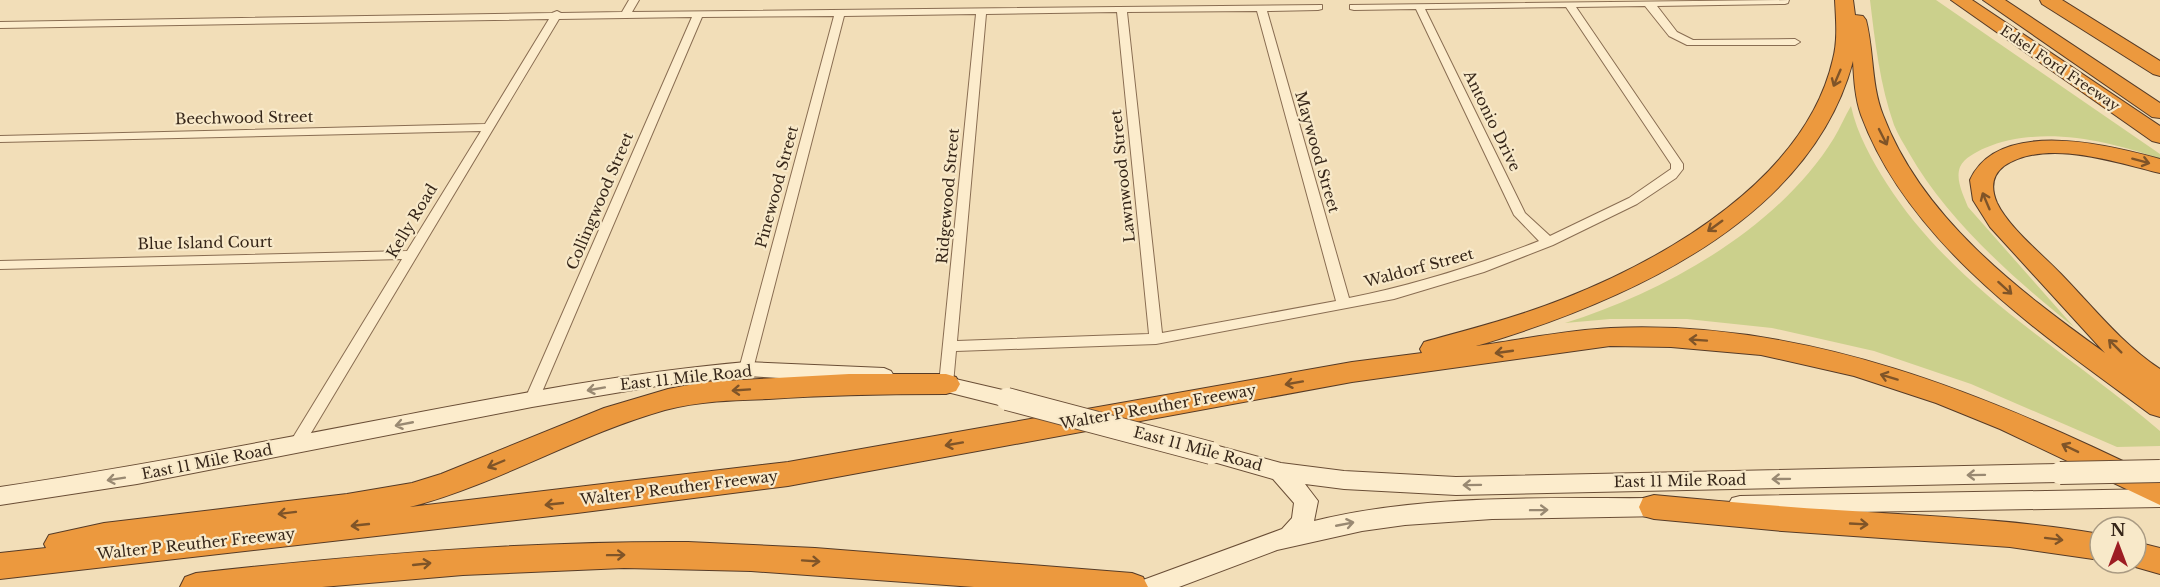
<svg xmlns="http://www.w3.org/2000/svg" width="2160" height="587" viewBox="0 0 2160 587" font-family="'Libre Baskerville',serif">
	<style>
		.green { fill: #cbd08c }
		.lines { fill: none; stroke-linecap: round; stroke-linejoin: round }
		.street-casing { stroke: #896d52; stroke-width: 2 }
		.secondary-casing { stroke: #6a4e36; stroke-width: 2 }
		.highway-casing { stroke: #563b27; stroke-width: 2 }
		.street { fill: #fceccc; fill-rule: evenodd }
		.secondary { fill: #fceccc; fill-rule: evenodd }
		.highway { fill: #ec993e; fill-rule: evenodd }
		.secondary-bridge-casing { stroke: #6a4e36; stroke-width: 24; stroke-linecap: butt }
		.secondary-bridge { stroke: #fceccc; stroke-width: 22 }
		.oneway { stroke: #7f5428 }
		.oneway2 { stroke: #998972 }
		.labels { text-anchor: middle; stroke-width: 4.5; stroke-linejoin: round; paint-order: stroke }
		.far-street-label { font-size: 14px; fill: #362619; stroke: #f8e9c9 }
		.street-label { font-size: 15px; fill: #362619; stroke: #f8e9c9 }
	</style>
	<rect width="100%" height="100%" fill="#f2deb8"/>
	<g class="green">
		<path d="M1870,0H1936L2160,154V159C2107,140 2039,125 1985,148C1976,152 1964,158 1960,167C1955,180 1964,196 1968,207L2074,327C2014,279 1947,220 1909,153C1904,144 1898,135 1894,125C1880,85 1875,42 1870,0Z"/>
		<path d="M1851,106C1857,134 1872,160 1887,184C1955,290 2067,351 2160,431V446L2117,447L1971,384L1874,351L1772,328L1687,319H1610L1565,323C1664,292 1778,229 1834,138C1840,128 1845,116 1851,106Z"/>
	</g>
	<g class="lines">
		<g class="street-casing">
			<path id="street" d="M629,0H639L632,12L1322,5V9L1318,10L1267,11L1349,298C1415,285 1477,265 1539,241L1514,215L1416,9L1354,10L1350,9V5L1789,0L1788,3L1785,4L1657,6L1677,32L1693,40L1795,39L1800,42L1795,45H1687L1669,36L1645,6L1576,7L1683,164V169L1676,178L1637,204L1553,245L1484,272L1394,299L1156,344L956,351L953,384L951,388H941L939,384L976,14L844,16L753,369L751,373H741L739,369L834,16L702,17L539,399L537,403H527L525,399L692,17L559,19L302,448L297,450L292,448L289,444L402,259L0,269V261L407,251L481,131L0,142V136L485,124L549,19L0,28V22L552,13L557,11L561,13L622,12ZM1566,7L1671,164V169L1629,198L1550,236L1525,213L1425,9ZM1257,11L1336,301L1162,333L1127,12ZM1117,12L1149,334L957,341L986,14Z"/>
		</g>
		<g class="secondary-casing">
			<g id="secondary">
				<path d="M746,362L884,368L891,371L894,376L891,381L884,384L746,376L663,385L532,407L137,484L0,505V487C127,468 253,444 379,420C501,397 622,373 746,362Z"/>
				<polygon points="934,374 1007,391 1015,393 1018,399 1015,405 1007,407 927,387 923,382 927,377"/>
				<path d="M1211,444L1281,463L1344,471L1456,477L2060,464L2068,467L2071,473L2068,479L2060,482L1456,495L1344,489L1305,484L1318,501L1314,521C1428,493 1549,499 1665,498L1673,500L1677,507L1673,514L1665,516L1492,519L1405,525L1362,531L1277,550L1179,587H1140L1143,580L1282,529L1292,518L1294,503L1273,479L1203,459L1200,453L1203,447Z"/>
				<polygon points="2160,489 2160,507 1740,514 1732,512 1728,505 1732,498 1740,496"/>
			</g>
		</g>
		<g class="highway-casing">
			<g id="highway">
				<path d="M1835,0H1853L1855,15L1863,16L1866,20C1874,51 1871,85 1883,115C1922,218 2019,291 2105,353L1990,227L1973,200L1970,180C1998,117 2110,145 2160,159V173C2115,162 2046,138 2004,166C1991,176 1991,189 1997,203C2009,228 2042,254 2061,274C2093,307 2122,344 2160,369V417L2150,414C2043,335 1909,245 1861,115C1855,98 1854,79 1853,61C1810,223 1621,303 1476,346C1520,340 1566,330 1611,328C1805,319 1990,395 2160,479V505L2000,429L1936,403L1854,376L1761,355L1671,347L1610,346L1352,382L788,486L577,513L0,579V553L46,548L44,544L49,535L104,523L347,494L412,483L441,474L604,408L668,389L704,382L849,374H946L956,377L960,384L956,391L946,394C887,394 828,395 769,399C734,400 699,401 665,410C577,435 498,484 410,507L788,462L1352,362L1422,353L1420,349L1424,342C1470,329 1518,317 1563,299C1667,258 1806,178 1833,59C1838,40 1836,20 1835,0Z"/>
				<polygon points="1951,0 1972,0 2160,126 2160,143 2152,141"/>
				<polygon points="1983,0 2005,0 2160,103 2160,118 2152,117"/>
				<polygon points="2040,0 2062,0 2160,61 2160,76 2153,74 2042,4"/>
				<path d="M1654,495C1715,501 1775,506 1836,510C1924,516 2013,519 2100,534V560L2010,547L1782,531L1654,519L1643,516L1639,507L1643,498Z"/>
				<path d="M688,542L815,548L1132,573L1143,577L1148,587H974L751,571L624,568L463,575L322,587H180L185,577L196,573C360,555 523,541 688,542Z"/>
				<polygon points="2136,542 2160,548 2160,574 2125,564 2136,563"/>
			</g>
		</g>
		<use href="#street" class="street"/>
		<use href="#secondary" class="secondary"/>
		<use href="#highway" class="highway"/>
		<g class="secondary-bridge-casing">
			<g id="secondary-bridge">
				<polyline points="1007,399 1211,453"/>
				<polyline points="2060,473 2160,471"/>
			</g>
		</g>
		<use href="#secondary-bridge" class="secondary-bridge"/>
	</g>
	<defs><path id="oneway-shaft" d="M-6 0H5M1.5-3L5.5 0L1.5 3" fill="none" stroke-width="1.6" stroke-linecap="round" stroke-linejoin="round" transform="scale(1.5)"/></defs>
	<g class="oneway">
		<use href="#oneway-shaft" transform="translate(1837 78) rotate(113)"/>
		<use href="#oneway-shaft" transform="translate(1883 137) rotate(63)"/>
		<use href="#oneway-shaft" transform="translate(2141 161) rotate(15)"/>
		<use href="#oneway-shaft" transform="translate(1986 201) rotate(-113)"/>
		<use href="#oneway-shaft" transform="translate(1715 226) rotate(144)"/>
		<use href="#oneway-shaft" transform="translate(2005 288) rotate(42)"/>
		<use href="#oneway-shaft" transform="translate(1698 340) rotate(-176)"/>
		<use href="#oneway-shaft" transform="translate(2115 346) rotate(-135)"/>
		<use href="#oneway-shaft" transform="translate(1504 352) rotate(172)"/>
		<use href="#oneway-shaft" transform="translate(1889 377) rotate(-163)"/>
		<use href="#oneway-shaft" transform="translate(1294 383) rotate(170)"/>
		<use href="#oneway-shaft" transform="translate(741 390) rotate(176)"/>
		<use href="#oneway-shaft" transform="translate(954 444) rotate(170)"/>
		<use href="#oneway-shaft" transform="translate(2070 448) rotate(-154)"/>
		<use href="#oneway-shaft" transform="translate(496 464) rotate(157)"/>
		<use href="#oneway-shaft" transform="translate(554 504) rotate(174)"/>
		<use href="#oneway-shaft" transform="translate(287 513) rotate(173)"/>
		<use href="#oneway-shaft" transform="translate(1859 524) rotate(3)"/>
		<use href="#oneway-shaft" transform="translate(360 525) rotate(174)"/>
		<use href="#oneway-shaft" transform="translate(2054 539) rotate(7)"/>
		<use href="#oneway-shaft" transform="translate(616 555) rotate(-1)"/>
		<use href="#oneway-shaft" transform="translate(811 561) rotate(4)"/>
		<use href="#oneway-shaft" transform="translate(422 564) rotate(-6)"/>
	</g>
	<g class="oneway2">
		<use href="#oneway-shaft" transform="translate(596 389) rotate(170)"/>
		<use href="#oneway-shaft" transform="translate(404 424) rotate(169)"/>
		<use href="#oneway-shaft" transform="translate(1976 475) rotate(179)"/>
		<use href="#oneway-shaft" transform="translate(116 479) rotate(171)"/>
		<use href="#oneway-shaft" transform="translate(1781 479) rotate(179)"/>
		<use href="#oneway-shaft" transform="translate(1472 485) rotate(179)"/>
		<use href="#oneway-shaft" transform="translate(1539 510) rotate(-1)"/>
		<use href="#oneway-shaft" transform="translate(1345 524) rotate(-11)"/>
	</g>
	<g class="labels">
		<g class="far-street-label">
			<text transform="translate(2060 68) rotate(34)" y="5">Edsel Ford Freeway</text>
		</g>
		<g class="street-label">
			<text transform="translate(244 118) rotate(-1)" y="5">Beechwood Street</text>
			<text transform="translate(1492 121) rotate(64)" y="5">Antonio Drive</text>
			<text transform="translate(1317 152) rotate(74)" y="5">Maywood Street</text>
			<text transform="translate(1123 176) rotate(-96)" y="5">Lawnwood Street</text>
			<text transform="translate(777 187) rotate(-75)" y="5">Pinewood Street</text>
			<text transform="translate(948 196) rotate(-85)" y="5">Ridgewood Street</text>
			<text transform="translate(600 201) rotate(-67)" y="5">Collingwood Street</text>
			<text transform="translate(412 221) rotate(-59)" y="5">Kelly Road</text>
			<text transform="translate(205 243) rotate(-1)" y="5">Blue Island Court</text>
			<text transform="translate(1419 268) rotate(-15)" y="5">Waldorf Street</text>
			<text transform="translate(686 378) rotate(-6)" y="5">East 11 Mile Road</text>
			<text transform="translate(1158 407) rotate(-10)" y="5">Walter P Reuther Freeway</text>
			<text transform="translate(1198 449) rotate(15)" y="5">East 11 Mile Road</text>
			<text transform="translate(207 462) rotate(-11)" y="5">East 11 Mile Road</text>
			<text transform="translate(1680 481) rotate(-1)" y="5">East 11 Mile Road</text>
			<text transform="translate(679 488) rotate(-7)" y="5">Walter P Reuther Freeway</text>
			<text transform="translate(196 544) rotate(-6)" y="5">Walter P Reuther Freeway</text>
		</g>
	</g>
	<g transform="translate(2118 545)"><circle r="28" fill="#f8e9c9" stroke="#aa9b83" stroke-width="1.5"/>
	<path d="M0-4.5L10 22L0 15L-10 22Z" fill="#9d1d23"/>
	<text y="-9" font-size="16" font-weight="bold" text-anchor="middle" fill="#362619">N</text>
	</g>
</svg>
